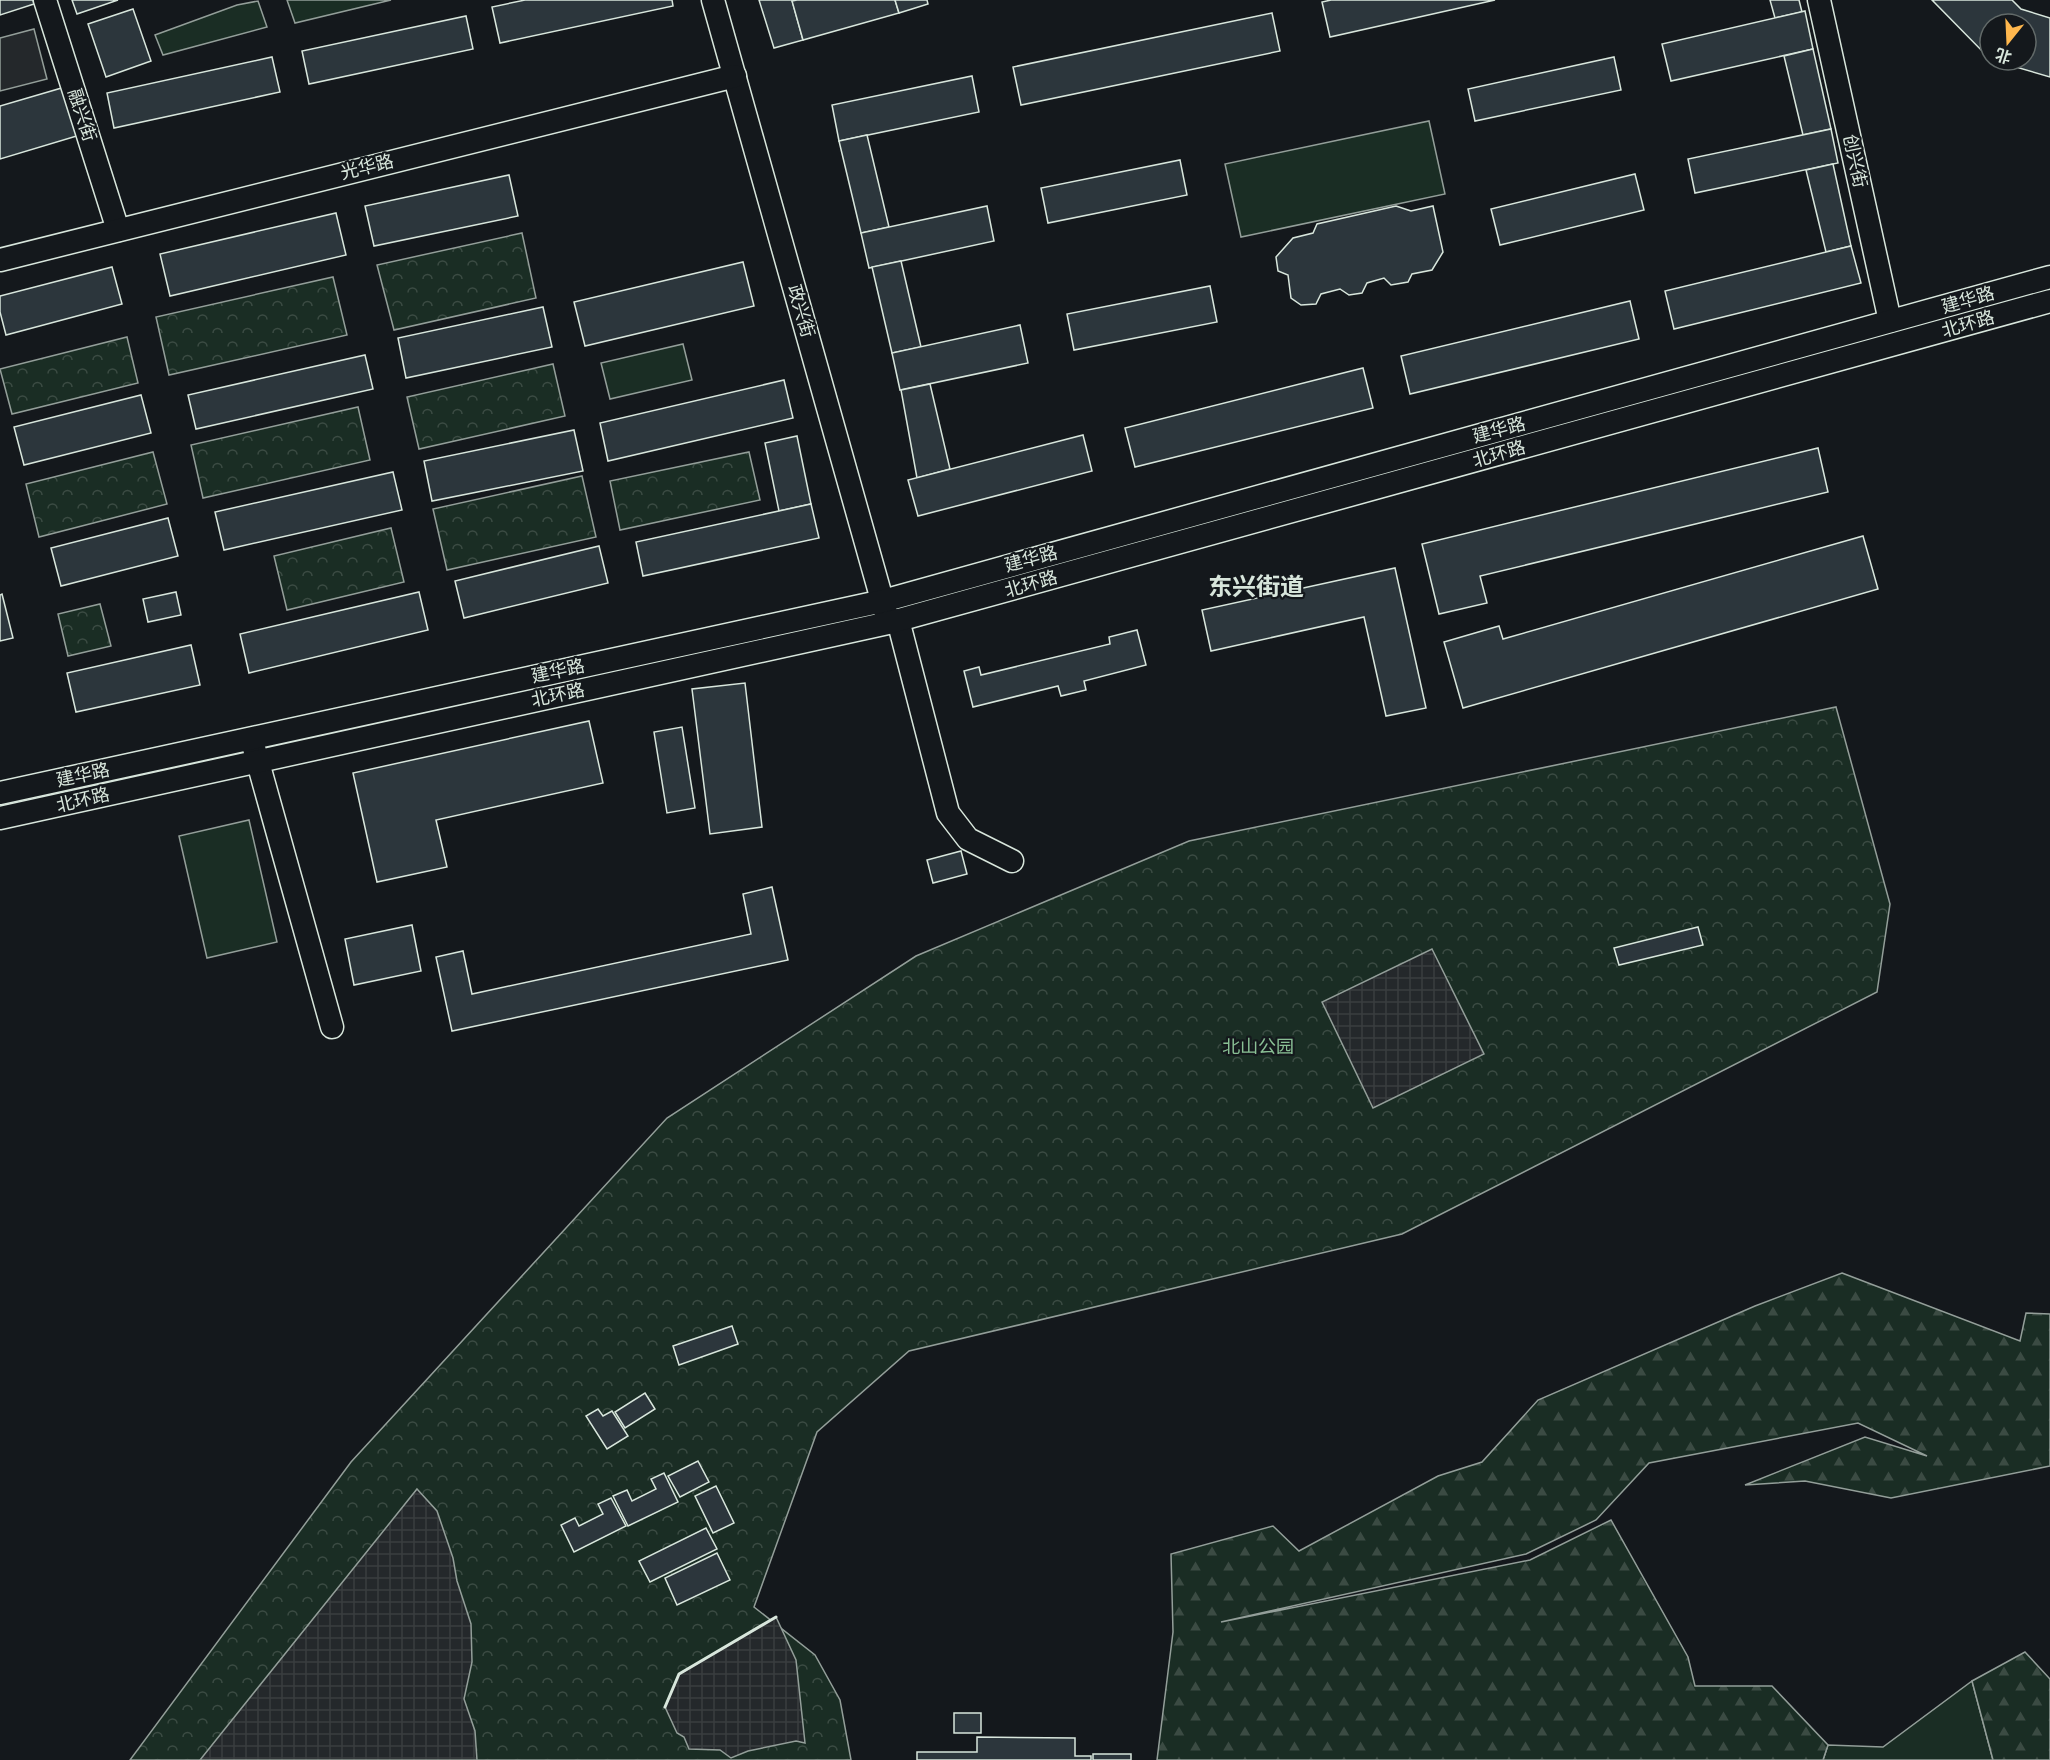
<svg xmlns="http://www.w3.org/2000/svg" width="2050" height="1760" viewBox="0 0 2050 1760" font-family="Manrope,'Noto Sans SC',sans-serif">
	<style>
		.grass { fill: #1a2d24; stroke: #939e99; stroke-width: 1.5 }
		.forest { fill: url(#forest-firs); stroke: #939e99; stroke-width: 1.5 }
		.park { fill: url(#park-crowns); stroke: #939e99; stroke-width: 1.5 }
		.parking { fill: #24282b; stroke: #939e99; stroke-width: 1.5 }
		.plaza { fill: url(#plaza-grid); stroke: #939e99; stroke-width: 1.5 }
		.building { fill: #2c363c; stroke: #d8e6dc; stroke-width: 1.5 }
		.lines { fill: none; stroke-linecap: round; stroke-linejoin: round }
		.minor-casing { stroke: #d8e6dc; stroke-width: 25 }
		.minor { stroke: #14181c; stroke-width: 22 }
		.wall { stroke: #d8e6dc; stroke-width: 3 }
		.labels { text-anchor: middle; stroke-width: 4.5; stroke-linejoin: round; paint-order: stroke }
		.street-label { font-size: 18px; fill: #d8e6dc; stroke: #14181c }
		.park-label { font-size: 18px; fill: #8ac095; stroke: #14181c }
		.district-label { font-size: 24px; font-weight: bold; fill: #d8e6dc; stroke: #14181c }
	</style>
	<defs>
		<pattern id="forest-firs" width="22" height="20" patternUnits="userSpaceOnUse" patternTransform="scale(1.5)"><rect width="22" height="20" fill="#1a2d24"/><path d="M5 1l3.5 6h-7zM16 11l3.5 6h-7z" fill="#3b4b43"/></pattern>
		<pattern id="park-crowns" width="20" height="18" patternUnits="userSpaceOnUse" patternTransform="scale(1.5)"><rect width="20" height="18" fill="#1a2d24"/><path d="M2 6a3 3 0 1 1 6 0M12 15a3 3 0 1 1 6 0" fill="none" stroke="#3b4b43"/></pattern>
		<pattern id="plaza-grid" width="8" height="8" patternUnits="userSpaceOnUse" patternTransform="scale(1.5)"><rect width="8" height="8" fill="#24282b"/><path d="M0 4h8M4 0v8" fill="none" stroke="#393d3f"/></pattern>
	</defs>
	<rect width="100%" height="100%" fill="#14181c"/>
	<g class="grass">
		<polygon points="287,0 391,0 295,23"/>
		<polygon points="258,1 267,27 163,55 155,35 237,5"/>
		<polygon points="1429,121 1445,194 1241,237 1225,164"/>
		<polygon points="683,344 692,380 610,399 601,363"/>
		<polygon points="249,820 277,942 207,958 179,836"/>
		<polygon points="1972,1681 1993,1760 1823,1760 1828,1745 1883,1747"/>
	</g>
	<g class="forest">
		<polygon points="1842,1273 2020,1341 2026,1313 2050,1314 2050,1466 1891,1498 1805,1481 1745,1485 1865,1437 1927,1456 1858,1423 1649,1463 1596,1520 1526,1554 1221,1622 1530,1560 1611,1520 1688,1657 1695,1686 1772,1686 1828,1745 1823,1760 1157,1760 1173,1632 1171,1554 1273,1526 1299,1551 1438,1476 1482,1462 1538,1400 1755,1306"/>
		<polygon points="2025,1652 2050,1679 2050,1760 1993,1760 1972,1681"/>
	</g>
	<g class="park">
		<polygon points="522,233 536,298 394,330 377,265"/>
		<polygon points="333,277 347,335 169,375 156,317"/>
		<polygon points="127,337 138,383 12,414 0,369"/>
		<polygon points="553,364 565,416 419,449 407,397"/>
		<polygon points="358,407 370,460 203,498 191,445"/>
		<polygon points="153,452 167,504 39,537 26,484"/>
		<polygon points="749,452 760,500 620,530 610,481"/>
		<polygon points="582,476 596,537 447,570 433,509"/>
		<polygon points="391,528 404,582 287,610 274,556"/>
		<polygon points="100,604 111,646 68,656 58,614"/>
		<polygon points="1836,707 1890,904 1877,992 1402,1234 909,1351 817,1432 754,1607 815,1655 840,1700 851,1760 130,1760 351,1462 667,1118 916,956 1189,841"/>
	</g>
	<polygon class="parking" points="34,29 47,79 0,91 0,38"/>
	<g class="plaza">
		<polygon points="1432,949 1484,1054 1373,1108 1322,1002"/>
		<polygon points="417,1489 437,1511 453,1558 457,1581 471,1624 472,1662 464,1699 475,1731 477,1760 200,1760"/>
		<polygon points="776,1617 796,1660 805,1743 796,1741 748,1751 731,1758 720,1750 689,1749 684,1737 677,1733 665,1707 679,1674"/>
	</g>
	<g class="building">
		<polygon points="0,0 33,0 34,4 0,15"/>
		<polygon points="72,0 118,0 77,14"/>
		<polygon points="525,0 672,0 673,6 500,43 492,7"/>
		<polygon points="759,0 792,0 803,40 774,48"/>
		<polygon points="797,0 895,0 899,13 803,40 792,1"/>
		<polygon points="895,0 927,0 928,4 899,13"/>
		<polygon points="1331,0 1495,0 1330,37 1322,2"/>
		<polygon points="1770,0 1799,0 1802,12 1775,18"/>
		<polygon points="1932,0 2012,0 2021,9 2050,18 2050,77 1992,60 2026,60 2026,24 1990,24 1990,59"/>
		<polygon points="133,9 151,61 106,77 88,24"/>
		<polygon points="1805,11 1813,49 1671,81 1662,44"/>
		<polygon points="1272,13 1280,51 1021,105 1013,67"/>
		<polygon points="466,16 473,49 309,84 302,51"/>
		<polygon points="1813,49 1831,129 1803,135 1784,56"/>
		<polygon points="272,57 280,92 114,128 107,93"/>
		<polygon points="1614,57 1621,90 1475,121 1468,89"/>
		<polygon points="972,76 979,112 839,141 832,105"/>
		<polygon points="65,87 80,135 0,159 0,106"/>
		<polygon points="1831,129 1838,163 1695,193 1688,159"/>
		<polygon points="867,135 889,227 861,233 839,141"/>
		<polygon points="1180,160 1187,195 1048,223 1041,188"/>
		<polygon points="1833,164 1851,246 1826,252 1806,170"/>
		<polygon points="1635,174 1644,210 1500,245 1491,209"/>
		<polygon points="509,175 518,216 374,246 365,206"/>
		<polygon points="987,206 994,241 869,268 861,233"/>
		<polygon points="1396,206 1411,211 1433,206 1443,252 1432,270 1412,274 1408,282 1391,285 1384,278 1367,283 1362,293 1349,295 1340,289 1321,294 1316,304 1301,305 1291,298 1288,275 1278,271 1276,257 1293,238 1313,233 1317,224"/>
		<polygon points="336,213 346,255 170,296 160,254"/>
		<polygon points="1851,246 1861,283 1674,329 1665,291"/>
		<polygon points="901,261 921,347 892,353 872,267"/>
		<polygon points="743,262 754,306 585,346 574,302"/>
		<polygon points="112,267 122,304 6,335 0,312 0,296"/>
		<polygon points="1210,286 1217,322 1074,350 1067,314"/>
		<polygon points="1630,301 1639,339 1410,394 1401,356"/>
		<polygon points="543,307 552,347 406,378 398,338"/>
		<polygon points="1020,325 1028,363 900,390 892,353"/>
		<polygon points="365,355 373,389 196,429 188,395"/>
		<polygon points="1363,368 1373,408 1135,467 1125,428"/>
		<polygon points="784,380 793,418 608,461 600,423"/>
		<polygon points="930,384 950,469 917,478 901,390"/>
		<polygon points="141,395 151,433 24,465 14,427"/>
		<polygon points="574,430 583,471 432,501 424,461"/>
		<polygon points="1083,435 1092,471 918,516 908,480"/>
		<polygon points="797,436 811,504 779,511 765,443"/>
		<polygon points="1818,448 1828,492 1480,576 1487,603 1439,614 1422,544"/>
		<polygon points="393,472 402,510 224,550 215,512"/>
		<polygon points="811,504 819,538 643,576 636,542"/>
		<polygon points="168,518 178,556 61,586 51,548"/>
		<polygon points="1863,536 1878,589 1463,708 1444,642 1499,626 1503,639"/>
		<polygon points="599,546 608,583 464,618 455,581"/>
		<polygon points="1395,568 1426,708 1386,716 1364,617 1211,651 1202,610"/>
		<polygon points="176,592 181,615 148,622 143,599"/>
		<polygon points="419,592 428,630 249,673 240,634"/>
		<polygon points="2,594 13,638 0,641 0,595"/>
		<polygon points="1137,630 1146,665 1084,681 1086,690 1061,696 1058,686 973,707 964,671 979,667 981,675 1110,644 1109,637"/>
		<polygon points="191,645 200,685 76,712 67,673"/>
		<polygon points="745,683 762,827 710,834 692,689"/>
		<polygon points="589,721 603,783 436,820 447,867 377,882 353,773"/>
		<polygon points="682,727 695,808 667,813 654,732"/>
		<polygon points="961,851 967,874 933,883 927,860"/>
		<polygon points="772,887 788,960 452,1031 436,957 463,951 472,994 751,934 743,894"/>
		<polygon points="412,925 421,971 354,985 345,939"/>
		<polygon points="1698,927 1703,945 1619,965 1614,948"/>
		<polygon points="732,1326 738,1344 679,1365 673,1346"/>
		<polygon points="645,1393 655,1409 625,1428 615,1412"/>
		<polygon points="598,1409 603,1416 612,1411 628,1436 607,1449 586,1416"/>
		<polygon points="698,1461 709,1482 680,1497 668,1476"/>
		<polygon points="664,1473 678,1502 628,1526 613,1496 627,1490 632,1501 656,1489 651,1479"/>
		<polygon points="716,1486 734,1523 713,1533 695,1496"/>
		<polygon points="611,1498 626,1526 574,1552 561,1525 575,1518 579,1526 603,1514 598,1504"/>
		<polygon points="706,1528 717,1549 650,1582 639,1561"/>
		<polygon points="717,1553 730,1580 677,1605 665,1578"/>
		<rect x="954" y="1713" width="27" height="20"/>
		<polygon points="977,1737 1075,1738 1075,1756 1091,1756 1091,1760 917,1760 917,1752 977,1752"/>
		<rect x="1093" y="1754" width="38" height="6"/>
	</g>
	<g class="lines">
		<g class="minor-casing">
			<g id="minor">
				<polyline points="45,0 118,230"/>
				<polyline points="713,0 886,614"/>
				<polyline points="1819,0 1890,321"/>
				<polyline points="0,260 735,76"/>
				<polyline points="898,620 948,813 968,839 1012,861"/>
				<polyline points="254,748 332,1027"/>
				<polyline points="0,793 883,601 2050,277"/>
				<polyline points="0,818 888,623 2050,301"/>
			</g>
		</g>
		<use href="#minor" class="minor"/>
		<polyline class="wall" points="665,1707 679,1674 776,1617"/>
	</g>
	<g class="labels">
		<g class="street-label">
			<text transform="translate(82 115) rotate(72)" y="6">融兴街</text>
			<text transform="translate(1855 161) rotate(78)" y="6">创兴街</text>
			<text transform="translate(367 167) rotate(-14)" y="6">光华路</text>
			<text transform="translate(1968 300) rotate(-16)" y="6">建华路</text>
			<text transform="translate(801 311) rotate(74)" y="6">政兴街</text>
			<text transform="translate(1968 324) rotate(-16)" y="6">北环路</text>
			<text transform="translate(1499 430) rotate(-15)" y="6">建华路</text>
			<text transform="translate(1499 454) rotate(-16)" y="6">北环路</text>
			<text transform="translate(1031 559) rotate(-15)" y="6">建华路</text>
			<text transform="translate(1031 584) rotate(-16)" y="6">北环路</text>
			<text transform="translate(558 671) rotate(-12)" y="6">建华路</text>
			<text transform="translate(558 695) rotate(-12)" y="6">北环路</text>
			<text transform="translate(83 775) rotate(-12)" y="6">建华路</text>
			<text transform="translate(83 800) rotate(-13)" y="6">北环路</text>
		</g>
		<g class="park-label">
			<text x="1258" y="1053">北山公园</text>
		</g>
		<g class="district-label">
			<text x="1256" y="595">东兴街道</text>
		</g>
	</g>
	<g transform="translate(2008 42) rotate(198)"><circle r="28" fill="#14181c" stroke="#626a69" stroke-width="1.5"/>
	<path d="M0-4.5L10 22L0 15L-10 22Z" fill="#ffb74d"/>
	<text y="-9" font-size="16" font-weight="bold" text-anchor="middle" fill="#d8e6dc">北</text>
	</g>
</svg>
